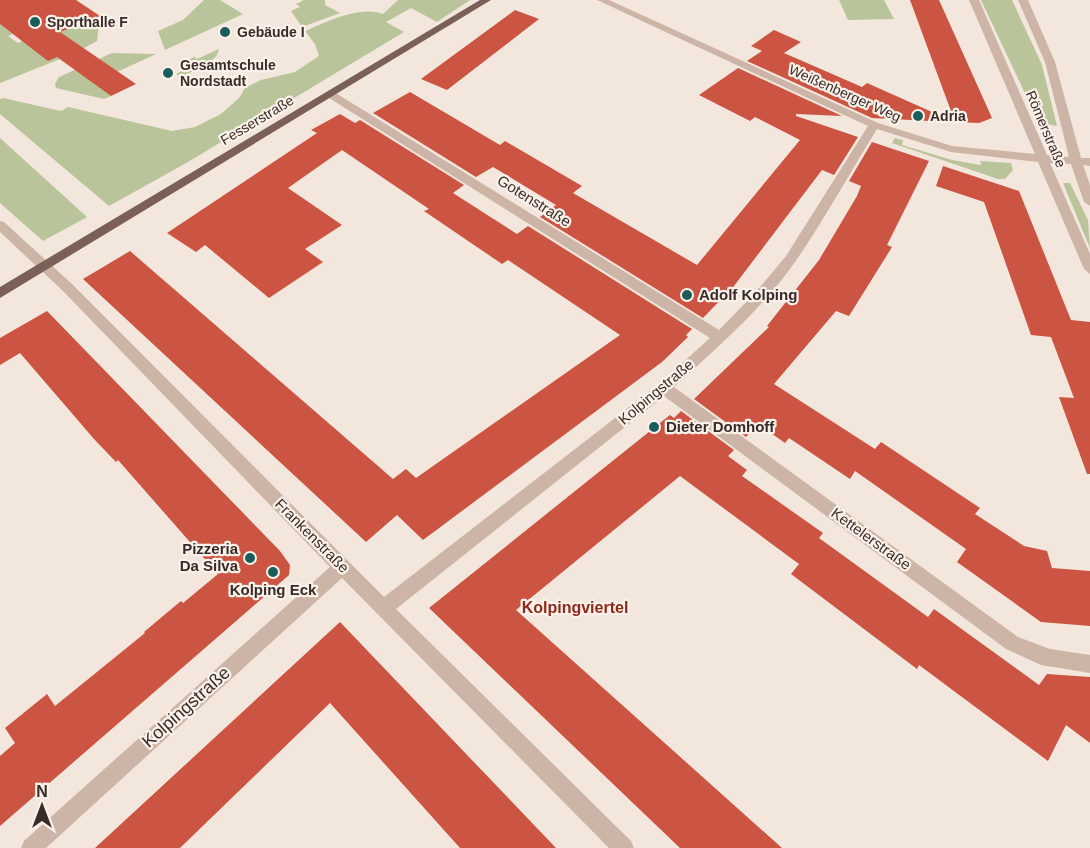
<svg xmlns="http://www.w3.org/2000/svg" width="1090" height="848" viewBox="0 0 1090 848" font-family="Helvetica,sans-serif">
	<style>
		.green { fill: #bac49b }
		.building { fill: #cc5442 }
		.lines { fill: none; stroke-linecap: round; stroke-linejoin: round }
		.minor { fill: #ccb4a7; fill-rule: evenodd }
		.major { fill: #7b6058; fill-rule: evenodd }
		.poi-dot { fill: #1b5d5a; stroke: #fbf1e9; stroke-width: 2 }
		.labels { text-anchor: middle; stroke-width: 4.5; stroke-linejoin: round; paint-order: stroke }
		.far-poi-label { font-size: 14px; font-weight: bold; fill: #392c28; stroke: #fbf1e9; text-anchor: start }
		.far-street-label { font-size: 14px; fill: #392c28; stroke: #fbf1e9 }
		.street-label { font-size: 15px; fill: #392c28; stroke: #fbf1e9 }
		.poi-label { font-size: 15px; font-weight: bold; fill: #392c28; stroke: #fbf1e9; text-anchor: start }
		.neighbourhood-label { font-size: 16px; font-weight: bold; fill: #8c2b1d; stroke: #fbf1e9 }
		.near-street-label { font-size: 18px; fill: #392c28; stroke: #fbf1e9 }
	</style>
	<rect width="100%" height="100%" fill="#f3e6dc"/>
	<g class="green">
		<polygon points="204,0 220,0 243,14 165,50 158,31 183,20"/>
		<polygon points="304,0 325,0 325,5 340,13 302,27 291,11 300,7 296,4"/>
		<path d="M398,0H470L437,22L411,8L386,22L404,32L188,162L109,206L0,114V99L3,98L61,111L68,107L172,131L195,127L221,114L239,98L245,88L261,80L295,72L319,56L315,44L305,31C326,22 361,5 383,14Z"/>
		<polygon points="839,0 884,0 894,19 848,20"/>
		<polygon points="981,0 1012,0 1042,65 1057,126 1039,123"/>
		<polygon points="100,16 97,41 75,53 0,83 0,24 13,34 8,36 18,43 74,20 80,24"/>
		<path d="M219,49C218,62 192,71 181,77L176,74L192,66L185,61L194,57L197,59Z"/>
		<polygon points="112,53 156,54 93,83 111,96 104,99 56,88 55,84 59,77"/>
		<polygon points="0,138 87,217 43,241 0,203"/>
		<polygon points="895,138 903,140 902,145 952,160 981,165 980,161 1011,163 1013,170 1005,179 998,179 892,143"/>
		<polygon points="1063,183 1070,183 1088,220 1090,248"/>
	</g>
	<g class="building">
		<polygon points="0,0 76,0 100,16 60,32 136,84 111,96 57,57 48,61 0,24"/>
		<polygon points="910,0 939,0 992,118 979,123 955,122"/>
		<polygon points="515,10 539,19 447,90 421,79"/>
		<polygon points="774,30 801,42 784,53 862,87 867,83 950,120 950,122 872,118 747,61 762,51 751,46"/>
		<polygon points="738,68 842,116 796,114 796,116 858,137 834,175 822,170 734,286 703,318 540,217 556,205 493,167 476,177 373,113 410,92 500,145 505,141 582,186 573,193 697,265 800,140 755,117 750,121 699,95"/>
		<polygon points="340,114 355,123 360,120 464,185 453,193 517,234 528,226 692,329 686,335 688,337 662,362 423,540 397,515 366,542 83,279 130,251 393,479 406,469 416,478 620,335 508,260 502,264 424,211 429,209 342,150 288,188 342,225 305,249 323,262 269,298 205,245 196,252 167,233 317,133 311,130"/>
		<polygon points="872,142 929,161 887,245 892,247 849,316 836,311 774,384 875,449 881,442 980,508 975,514 1024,546 1047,551 1052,568 1090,571 1090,626 1041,622 957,562 966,549 855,471 850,479 789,438 785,443 758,424 746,437 694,399 769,327 767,326 819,260 857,196 861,186 849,181"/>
		<polygon points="943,166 1019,191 1071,320 1090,322 1090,474 1087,474 1059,397 1074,398 1051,337 1031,335 984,202 936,186"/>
		<polygon points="47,311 280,551 290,565 289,575 0,826 0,756 15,743 5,728 47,694 55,706 145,633 144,632 163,616 181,601 183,603 218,574 118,460 116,462 94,439 20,353 0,365 0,338"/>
		<polygon points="681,411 734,450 728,456 747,470 742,476 823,533 819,538 928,617 934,609 1039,685 1047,674 1090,677 1090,743 1066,725 1048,761 919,665 917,669 791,574 799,564 680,476 516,610 782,848 680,848 429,608 670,415 674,418"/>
		<polygon points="340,622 556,848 460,848 330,703 180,848 95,848"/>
	</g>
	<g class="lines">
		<path class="minor" d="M597,0H609L878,123L952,146L1035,154L969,0H979L1047,155L1069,157L1045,62L1018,0H1028L1055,62L1081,158H1090V166L1083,165L1090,185V206L1084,202L1071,164L1050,163L1090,254V274L1084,269L1038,162L951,152L877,129C850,173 824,220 795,262C761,310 717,348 674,387L1018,637L1050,649L1090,655V673L1041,665L1006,649L664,396L396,609L631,841L634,848H609L342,578L46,848H21L24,841L330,567L62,290L0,232V221L4,222L72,284L384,597L659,384L710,338L326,96V92H334L719,330L755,293L786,256L868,126Z"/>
		<polygon class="major" points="480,0 491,0 0,298 0,287"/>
	</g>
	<g class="poi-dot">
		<circle cx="35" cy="22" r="6"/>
		<circle cx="225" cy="32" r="6"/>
		<circle cx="168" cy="73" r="6"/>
		<circle cx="918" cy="116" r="6"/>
		<circle cx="687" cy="295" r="6"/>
		<circle cx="654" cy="427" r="6"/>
		<circle cx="250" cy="558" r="6"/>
		<circle cx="273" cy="572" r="6"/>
	</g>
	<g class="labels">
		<g class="far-poi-label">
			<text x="47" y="27">Sporthalle F</text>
			<text x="237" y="37">Gebäude I</text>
			<text x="180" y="70">Gesamtschule<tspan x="180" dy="16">Nordstadt</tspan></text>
			<text x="930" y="121">Adria</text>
		</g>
		<g class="far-street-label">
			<text transform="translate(845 93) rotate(24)" y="5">Weißenberger Weg</text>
			<text transform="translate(257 120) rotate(-31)" y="5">Fesserstraße</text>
			<text transform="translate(1046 129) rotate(67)" y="5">Römerstraße</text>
		</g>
		<g class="street-label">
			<text transform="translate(534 201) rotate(32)" y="5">Gotenstraße</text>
			<text transform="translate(656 392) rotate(-40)" y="5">Kolpingstraße</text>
			<text transform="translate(312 536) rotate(45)" y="5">Frankenstraße</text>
			<text transform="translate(871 539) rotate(36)" y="5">Kettelerstraße</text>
		</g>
		<g class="poi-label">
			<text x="699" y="300">Adolf Kolping</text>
			<text x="666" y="432">Dieter Domhoff</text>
			<text x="238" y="554" text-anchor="end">Pizzeria<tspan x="238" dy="17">Da Silva</tspan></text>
			<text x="273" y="595" text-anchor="middle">Kolping Eck</text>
		</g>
		<g class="neighbourhood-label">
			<text x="575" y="613">Kolpingviertel</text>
		</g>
		<g class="near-street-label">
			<text transform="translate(186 707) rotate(-42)" y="6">Kolpingstraße</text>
		</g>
	</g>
	<g transform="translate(42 806)" stroke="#fbf1e9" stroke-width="4.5" paint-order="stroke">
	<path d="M0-4.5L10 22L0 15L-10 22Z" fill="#392c28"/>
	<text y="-9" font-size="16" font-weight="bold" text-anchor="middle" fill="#392c28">N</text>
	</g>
</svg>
